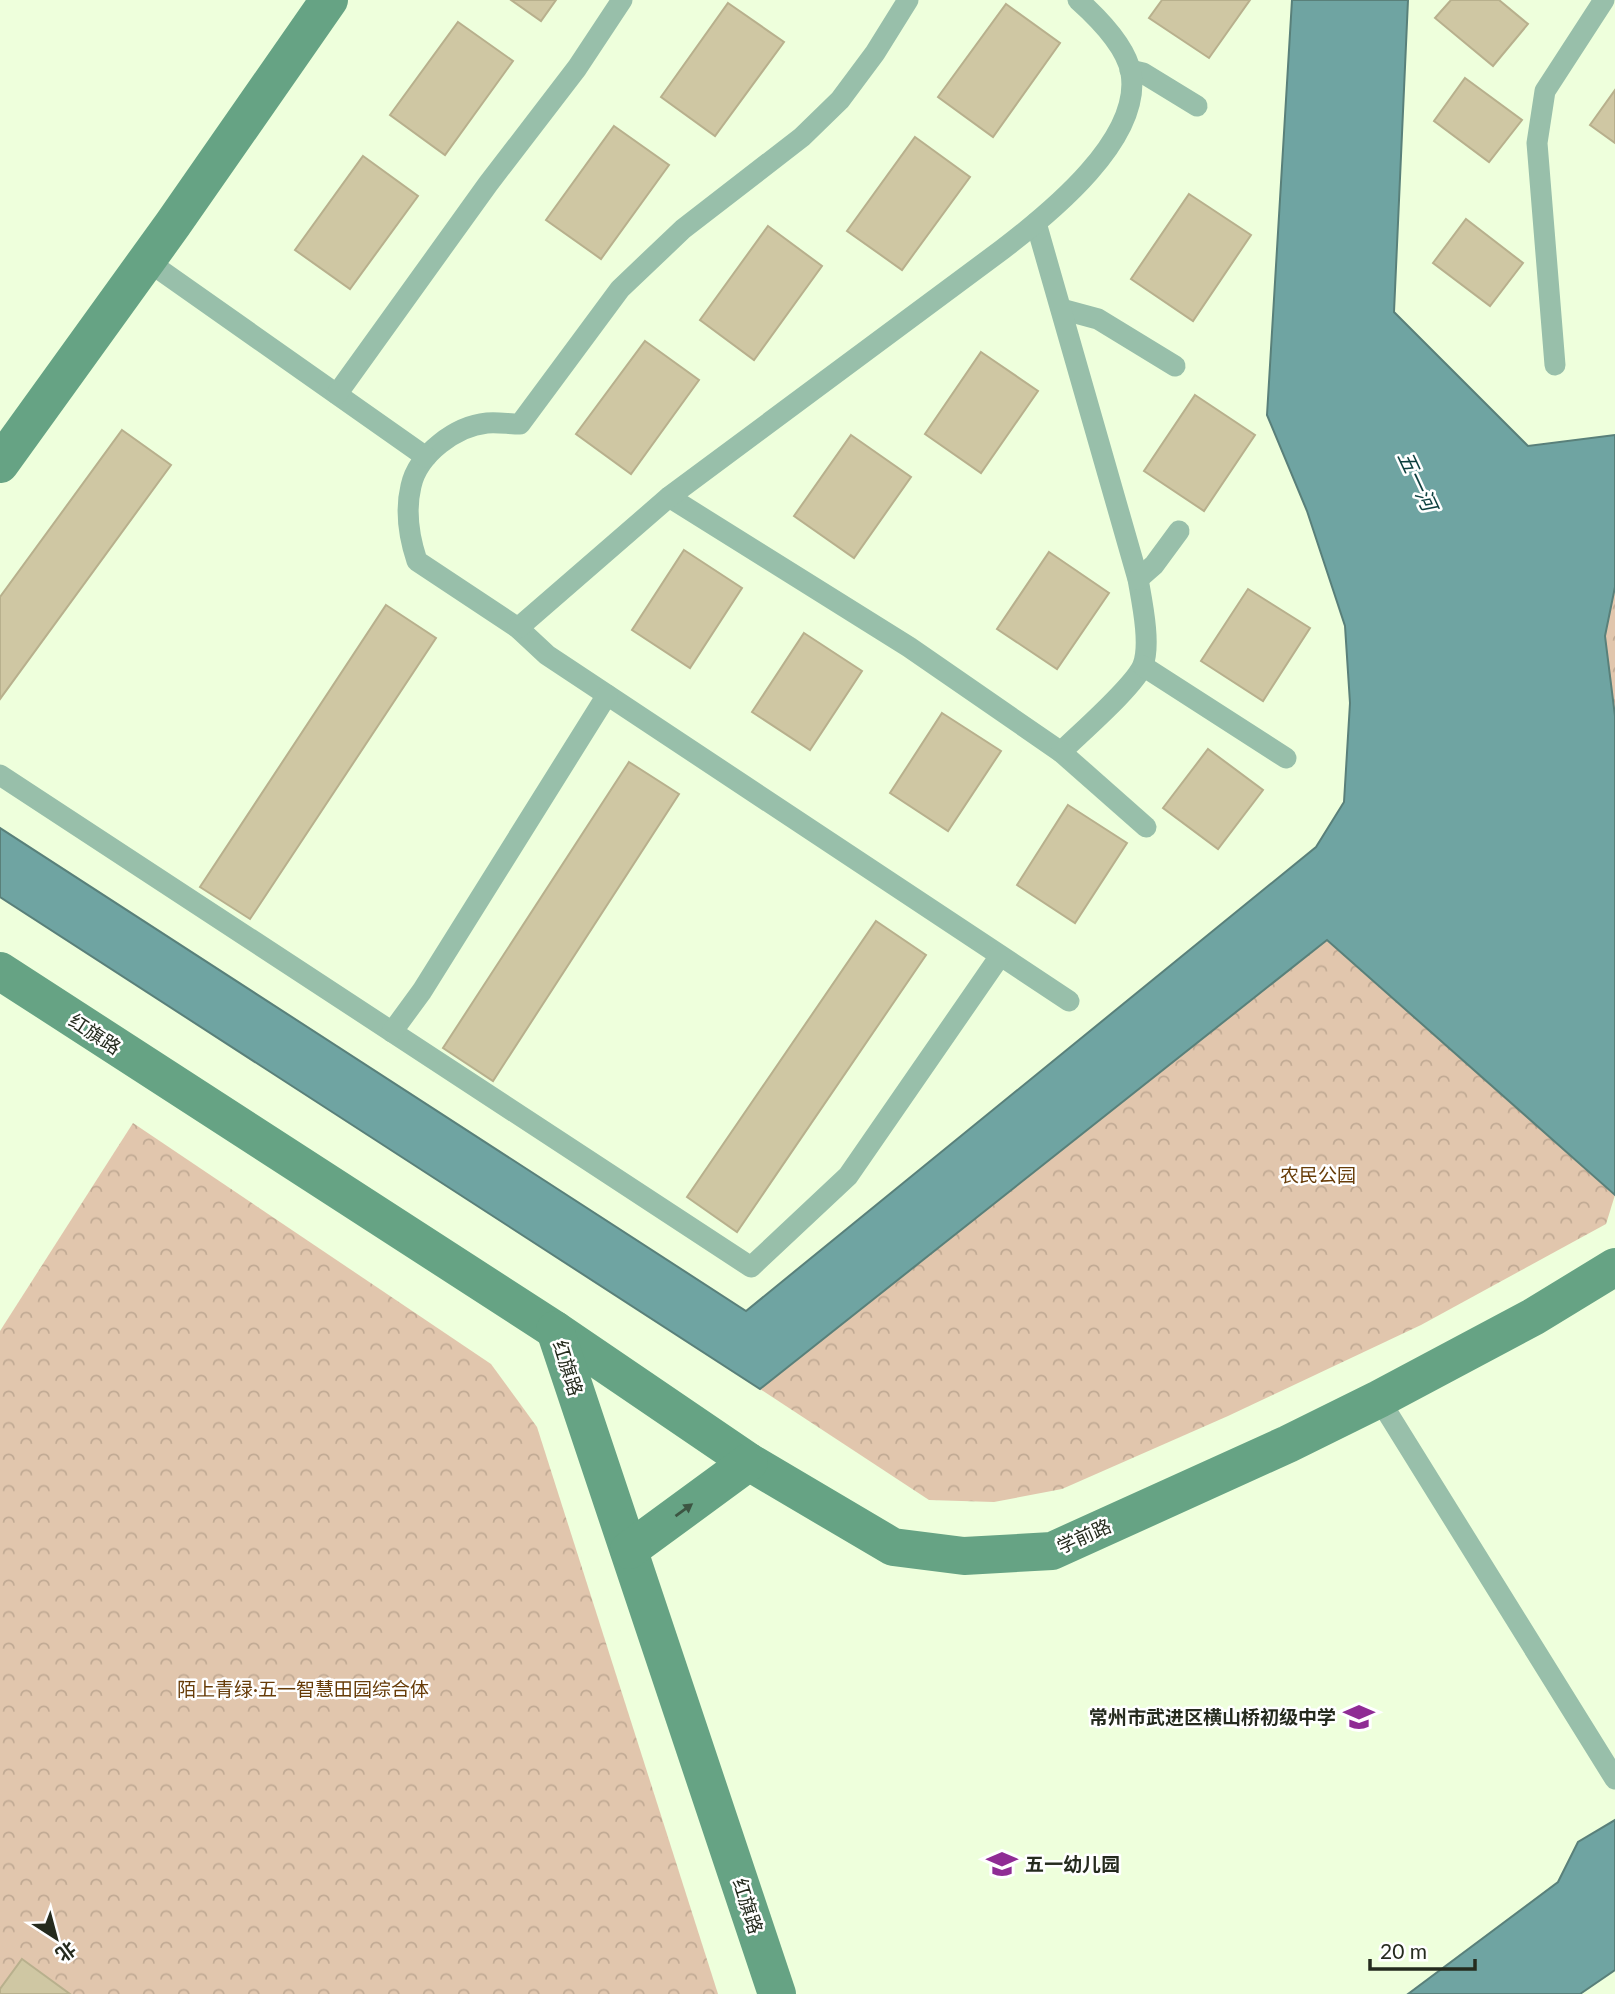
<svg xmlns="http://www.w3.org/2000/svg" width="1615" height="1994" viewBox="0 0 1615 1994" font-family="Lato,'Noto Sans SC',sans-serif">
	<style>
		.park { fill: url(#park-crowns) }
		.water { fill: #6fa4a2; stroke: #59807a; stroke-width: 2 }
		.building { fill: #cfc7a3; stroke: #b8b08d; stroke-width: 2 }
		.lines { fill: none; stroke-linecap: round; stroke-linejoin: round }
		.lane { stroke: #98bfaa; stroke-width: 21 }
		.secondary { stroke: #66a384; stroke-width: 38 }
		.oneway { fill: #3c5542 }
		.labels { text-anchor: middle; stroke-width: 5; stroke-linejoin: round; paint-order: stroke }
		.street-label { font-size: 19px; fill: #252b1e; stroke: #fff }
		.park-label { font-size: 19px; fill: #673c08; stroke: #fff }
		.poi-label { font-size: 19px; font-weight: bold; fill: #252b1e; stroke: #fff; text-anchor: end }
		.water-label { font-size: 21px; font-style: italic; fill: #0c3f3e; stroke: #fff }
	</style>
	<defs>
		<pattern id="park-crowns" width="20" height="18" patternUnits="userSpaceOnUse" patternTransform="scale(1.75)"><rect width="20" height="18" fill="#e1c6ad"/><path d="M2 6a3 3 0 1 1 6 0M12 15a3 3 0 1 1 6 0" fill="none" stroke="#c1aa94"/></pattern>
	</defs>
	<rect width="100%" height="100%" fill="#eeffdc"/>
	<g class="park">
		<polygon points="1615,587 1615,716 1605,636"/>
		<polygon points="1327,939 1615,1195 1606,1224 1421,1325 1228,1416 1062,1489 994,1502 929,1500 760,1389"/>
		<polygon points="133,1123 491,1364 537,1427 718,1994 0,1994 0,1331"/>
	</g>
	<g class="water">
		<polygon points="1292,0 1408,0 1394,312 1528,446 1615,435 1615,587 1605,636 1615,716 1615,1195 1327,940 760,1389 0,897 0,828 746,1311 1316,847 1344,802 1350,703 1345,626 1307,511 1267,415"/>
		<polygon points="1615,1820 1615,1970 1580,1994 1408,1994 1558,1882 1578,1842"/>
	</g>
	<g class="building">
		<polygon points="511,0 556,0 541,21"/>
		<polygon points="1162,0 1250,0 1209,58 1149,18"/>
		<polygon points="1451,0 1499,0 1528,24 1493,66 1435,18"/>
		<polygon points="728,3 784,42 715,136 661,97"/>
		<polygon points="1006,4 1060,43 993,137 938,97"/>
		<polygon points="458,22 513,61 445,155 390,115"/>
		<polygon points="1465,78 1522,120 1489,162 1434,121"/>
		<polygon points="1615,90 1615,143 1590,125"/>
		<polygon points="614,126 669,165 601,259 546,220"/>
		<polygon points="915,137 970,177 902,270 847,231"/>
		<polygon points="363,156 418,196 350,289 295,250"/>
		<polygon points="1189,194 1251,235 1193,321 1131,279"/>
		<polygon points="1466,219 1523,263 1490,306 1433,263"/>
		<polygon points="768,226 822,266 754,360 700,320"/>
		<polygon points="645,341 699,380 631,474 576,434"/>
		<polygon points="981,352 1038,391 981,473 925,434"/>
		<polygon points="1195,395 1255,435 1204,511 1144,471"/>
		<polygon points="122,430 171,465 0,699 0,597"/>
		<polygon points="851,435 911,477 854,558 794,516"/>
		<polygon points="684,550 742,588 690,668 632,630"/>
		<polygon points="1049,552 1109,593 1057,669 997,629"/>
		<polygon points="1248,589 1310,628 1263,701 1201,661"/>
		<polygon points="386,605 436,638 250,919 200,887"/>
		<polygon points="804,633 862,671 810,750 752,712"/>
		<polygon points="942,713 1001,751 948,831 890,793"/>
		<polygon points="1208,749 1263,790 1218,849 1163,808"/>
		<polygon points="629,762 679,794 493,1081 443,1048"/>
		<polygon points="1068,805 1127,843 1075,923 1017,885"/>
		<polygon points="876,921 926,955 737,1232 687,1197"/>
		<polygon points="22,1959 70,1994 0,1994 0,1989"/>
	</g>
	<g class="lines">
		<g class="lane">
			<path d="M908,0L875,53L840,100L802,137L683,229L620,289L520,424C509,424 498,422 487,423C456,426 418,454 411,486C405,511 409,537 417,561L518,628L547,655L1069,1001"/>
			<polyline points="1130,70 1143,73 1197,106"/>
			<polyline points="146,260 426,457"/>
			<polyline points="1061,309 1098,319 1175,366"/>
			<polyline points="1555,365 1537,143 1545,91 1604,0"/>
			<polyline points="337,394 488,184 577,68 622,0"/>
			<path d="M669,497L909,647L1061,752C1079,734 1135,686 1143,665C1151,644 1142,602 1138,579L1036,223"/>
			<polyline points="1138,579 1154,565 1179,531"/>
			<path d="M518,628L669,497L1003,249C1050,213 1142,139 1131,73C1126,46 1097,17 1078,0"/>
			<polyline points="1143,666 1286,758"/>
			<polyline points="1061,752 1146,827"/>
			<polyline points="0,775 751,1267 848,1176 1000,956"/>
			<polyline points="392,1032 422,991 607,695"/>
			<polyline points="1379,1399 1615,1779"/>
		</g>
		<g class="secondary">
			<polyline points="0,464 173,224 329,0"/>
			<polyline points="0,971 555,1330 749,1462 893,1547 964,1556 1052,1551 1288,1444 1379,1399 1533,1317 1615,1267"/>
			<polyline points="555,1330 777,1994"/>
			<polyline points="629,1550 749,1462"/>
		</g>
	</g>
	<defs><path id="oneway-solid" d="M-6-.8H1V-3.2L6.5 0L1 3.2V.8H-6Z" transform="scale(1.75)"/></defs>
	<use class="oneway" href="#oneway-solid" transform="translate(684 1510) rotate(-36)"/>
	<defs>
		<g id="school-bare" transform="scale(2.415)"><path d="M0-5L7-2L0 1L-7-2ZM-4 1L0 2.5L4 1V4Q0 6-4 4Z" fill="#8f2c94" stroke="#fff" stroke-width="2.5" paint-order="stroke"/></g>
	</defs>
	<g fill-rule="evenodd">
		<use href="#school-bare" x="1359" y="1717"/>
		<use href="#school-bare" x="1002" y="1864"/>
	</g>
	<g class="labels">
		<g class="street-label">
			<text transform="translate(95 1034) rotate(33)" y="7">红旗路</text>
			<text transform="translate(568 1368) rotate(72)" y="7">红旗路</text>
			<text transform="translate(1084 1536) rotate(-24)" y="7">学前路</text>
			<text transform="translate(748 1906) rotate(72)" y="7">红旗路</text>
		</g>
		<g class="park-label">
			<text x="1318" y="1182">农民公园</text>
			<text x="303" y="1696">陌上青绿·五一智慧田园综合体</text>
		</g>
		<g class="poi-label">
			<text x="1336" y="1724">常州市武进区横山桥初级中学</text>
			<text x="1025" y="1871" text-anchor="start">五一幼儿园</text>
		</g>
		<g class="water-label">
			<text transform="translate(1417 481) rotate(65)" y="7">五一河</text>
		</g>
	</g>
	<g transform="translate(56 1938) rotate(144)" stroke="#ffffff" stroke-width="5" paint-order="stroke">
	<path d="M0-5L12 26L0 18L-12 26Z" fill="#252b1e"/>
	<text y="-10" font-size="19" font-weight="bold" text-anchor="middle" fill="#252b1e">北</text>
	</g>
	<path d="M1370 1959v10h105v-10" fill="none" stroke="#252b1e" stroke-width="3.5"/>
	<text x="1380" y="1959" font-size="21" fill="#252b1e" stroke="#ffffff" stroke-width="5" paint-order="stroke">20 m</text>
</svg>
